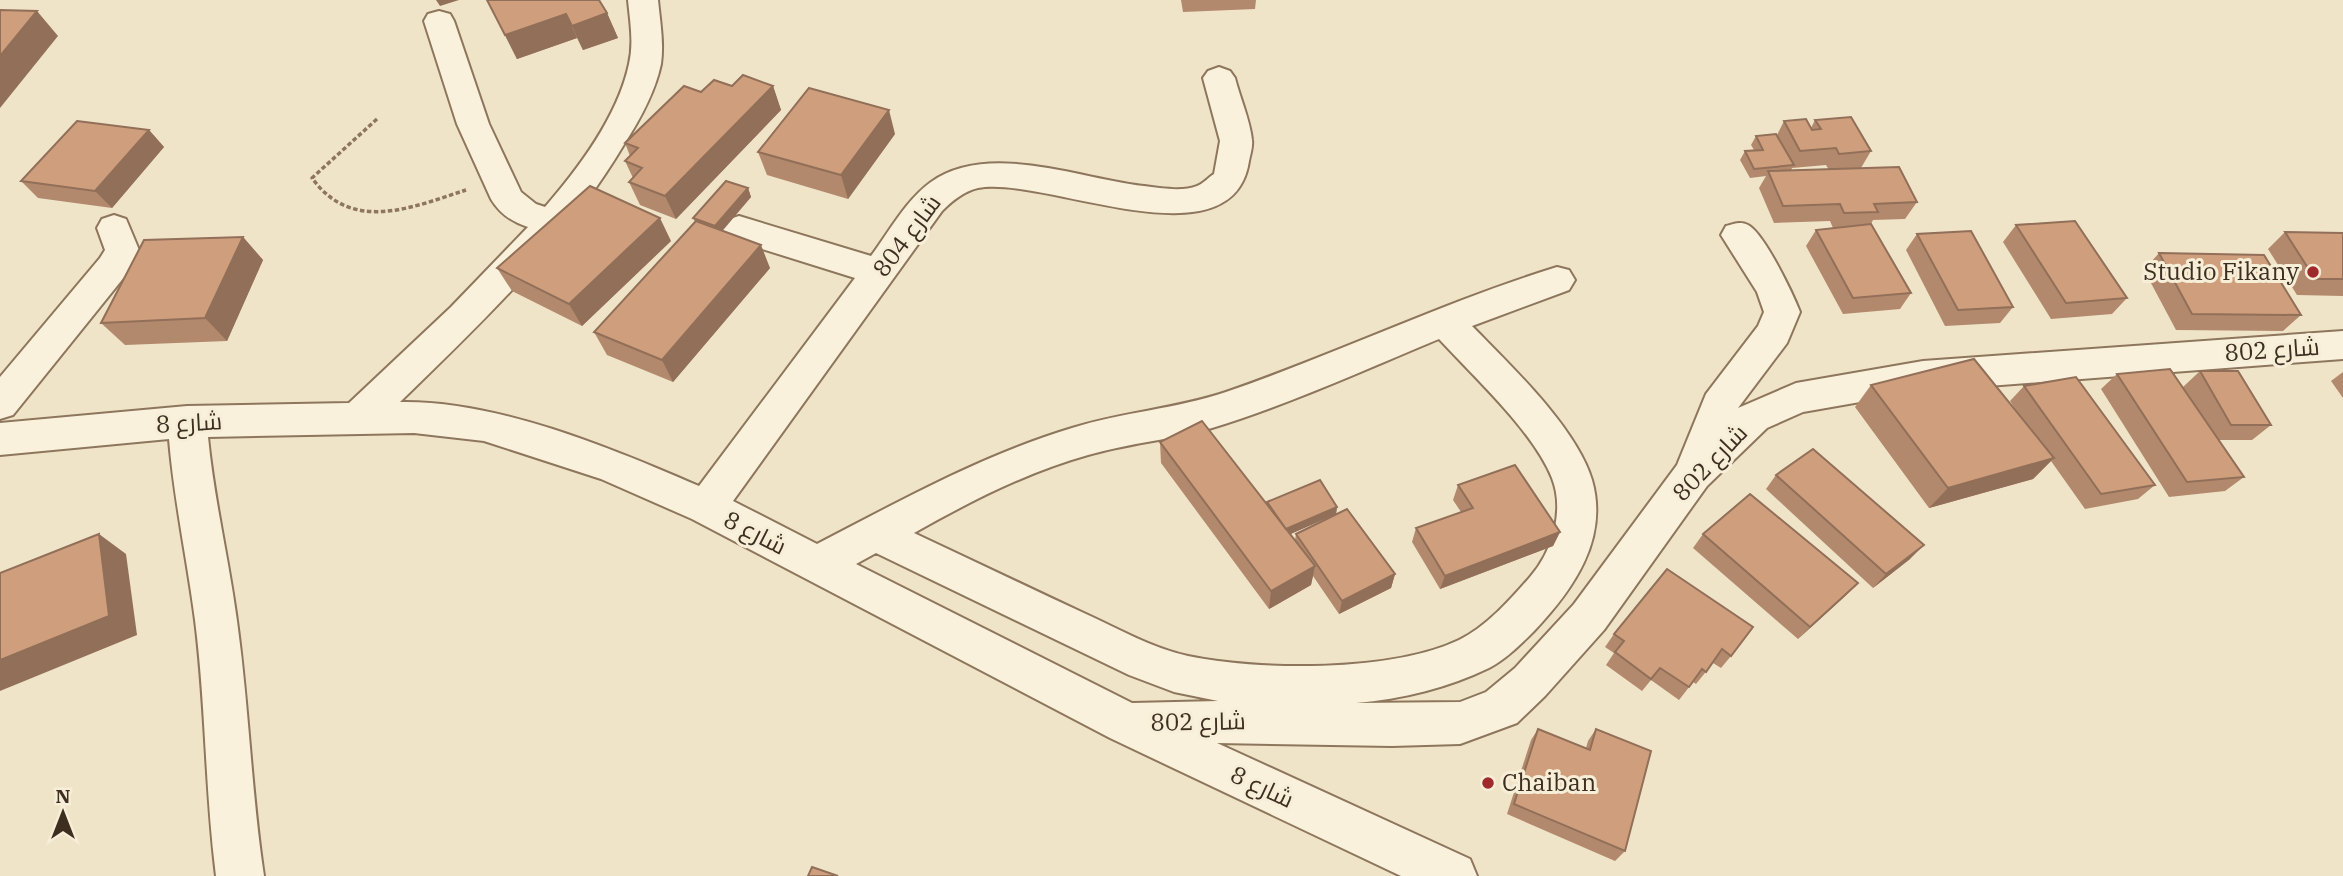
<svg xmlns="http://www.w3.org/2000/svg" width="2343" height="876" viewBox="0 0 2343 876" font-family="'IBM Plex Serif',Cairo,serif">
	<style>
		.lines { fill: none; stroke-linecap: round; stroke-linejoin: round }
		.minor-casing { stroke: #8d765c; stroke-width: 4 }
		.path { stroke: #8d765c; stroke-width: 3.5; stroke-dasharray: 4.5 2.5; stroke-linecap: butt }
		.minor { fill: #faf1dc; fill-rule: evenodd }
		.wall { fill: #b2896c; fill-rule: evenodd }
		.shaded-wall { fill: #916f58 }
		.building { fill: #cf9f7d; stroke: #916f58; stroke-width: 2 }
		.poi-dot { fill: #9e2a2b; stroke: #f7eed8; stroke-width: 2.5 }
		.labels { text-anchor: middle; stroke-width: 6; stroke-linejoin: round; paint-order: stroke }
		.street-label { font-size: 24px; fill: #3d2e20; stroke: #f7eed8 }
		.poi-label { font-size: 24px; fill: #3d2e20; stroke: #f7eed8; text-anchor: end }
	</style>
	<rect width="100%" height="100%" fill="#f0e4c8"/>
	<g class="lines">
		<g class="minor-casing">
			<g id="minor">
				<path d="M628,0H658C660,21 664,43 661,64C655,93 639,121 623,146C564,245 482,322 400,402C496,400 611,448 699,486L855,278L727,238L722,229L727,220L739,216L871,256C889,232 906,200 931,182C988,141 1081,179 1144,186C1160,188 1182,192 1197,186C1203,184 1209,177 1214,174L1220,141L1203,78L1208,71L1219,67L1230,71L1235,78C1240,98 1250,120 1252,140C1253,147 1250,155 1249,161C1233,268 1043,175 978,188C964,191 952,201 942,211L733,501L817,544C900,501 982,455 1072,428C1122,412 1176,409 1226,392C1339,353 1444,302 1557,267L1569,270L1575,280L1569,290L1472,326C1510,365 1576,427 1592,480C1609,539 1573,590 1534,631C1521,644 1506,659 1489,668C1448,688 1402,699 1356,703L1460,702L1486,692L1515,668L1574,604L1677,465L1706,394L1758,326L1764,312L1757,292L1721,235L1726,226C1734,224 1740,221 1748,225C1764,233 1793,294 1800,312L1787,343L1738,408L1796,383L1923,361L2343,331V359L1923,391L1803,412L1767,428L1707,486L1604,630L1545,696L1517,723L1460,744L1392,746L1217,743L1470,859L1477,876H1401L1110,738L692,519L601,479L484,441L414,433L208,437C214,500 229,560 237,621C249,706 251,791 264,876H216C205,791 206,705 195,620C187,559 174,500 169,439L0,455V423L187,406L349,403L451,307L528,227C512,222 500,214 491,199L457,124L424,21L428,14L439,11L450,14L454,21L489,124L521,192L536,204L545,207C579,168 618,116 629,64C634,43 630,21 628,0ZM1439,339C1474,377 1533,431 1552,478C1565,511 1552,552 1530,577C1511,599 1486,627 1459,640C1392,672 1260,671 1188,656C1152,648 1119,629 1086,614C1028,587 971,560 914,533C969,502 1027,472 1088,455C1129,443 1171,440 1212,428C1290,404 1364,370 1439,339ZM876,553L1129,675L1174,692L1218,701L1132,703L856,564Z"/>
				<polygon points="114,215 126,219 139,250 125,276 13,415 0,419 0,377 100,258 105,250 97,228 102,219"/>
			</g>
		</g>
		<path class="path" d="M377,119L312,178C352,234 413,207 466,190"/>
		<use href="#minor" class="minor"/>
	</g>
	<g class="wall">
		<polygon points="487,0 607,13 618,38 583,50 577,38 517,59"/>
		<polygon points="1181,0 1256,0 1255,9 1183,12"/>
		<polygon points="732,86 773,86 781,110 676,219 640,205 629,182 633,178 625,161 630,156 625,143 701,92"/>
		<path d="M1815,120L1871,151L1861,168L1847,169L1917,202L1905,219L1873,220L1871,224L1911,293L1900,309L1843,314L1806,246L1816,230L1833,228L1830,221L1774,223L1759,188L1766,176L1750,178L1740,160L1745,151L1754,150L1751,145L1756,136L1777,135L1784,121L1811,128ZM1826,165L1829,170L1791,171L1792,168Z"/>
		<polygon points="149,130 164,147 112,208 38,198 21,181"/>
		<polygon points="895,134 848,199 767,175 758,152"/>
		<polygon points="748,188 751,197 722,230 770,268 673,382 607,355 594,332 695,222 693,218"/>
		<polygon points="2016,225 2127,298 2112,314 2051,319 2003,242"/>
		<polygon points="2285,232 2343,233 2343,296 2297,295 2268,249"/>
		<polygon points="1917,234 2013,307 2000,323 1945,326 1906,250"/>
		<polygon points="243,237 263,260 227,341 125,345 101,323"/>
		<polygon points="671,241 582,326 512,291 497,268"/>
		<polygon points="2159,253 2301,315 2283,331 2176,330 2144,270"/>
		<polygon points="2200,371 2271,425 2252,440 2219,440 2244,477 2225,491 2169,497 2101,389 2117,374 2183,387"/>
		<polygon points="2343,372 2343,398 2331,381"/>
		<polygon points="1871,385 2021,418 2010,401 2024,386 2155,485 2138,499 2085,509 2051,461 2033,479 1929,508 1855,407"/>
		<polygon points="1160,442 1267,504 1267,502 1337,507 1336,514 1290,534 1295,540 1296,534 1395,574 1391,588 1339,614 1313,576 1311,585 1269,609 1161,463"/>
		<polygon points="1776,475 1910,559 1873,588 1766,489"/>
		<polygon points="1458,485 1560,532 1553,546 1440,589 1412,542 1416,528 1461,512 1453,500"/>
		<polygon points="1703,534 1858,583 1845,596 1798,639 1693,548"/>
		<polygon points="1667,569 1731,656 1721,668 1713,663 1696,684 1693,682 1679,700 1651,680 1642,691 1606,665 1614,653 1605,647 1614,634"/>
		<polygon points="1538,729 1586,748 1588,741 1596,729 1625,851 1615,861 1507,814 1531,740"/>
	</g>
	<g class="shaded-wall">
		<polygon points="436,0 459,0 440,6"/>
		<polygon points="37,11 58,36 0,108 0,56"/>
		<polygon points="607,13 618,38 583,50 572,26"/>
		<polygon points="566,14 577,38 517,59 505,35"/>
		<polygon points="773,86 781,110 676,219 665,196"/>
		<polygon points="889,110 895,134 848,199 841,175"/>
		<polygon points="149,130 164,147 112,208 95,191"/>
		<polygon points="748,188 751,197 719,235 715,226"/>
		<polygon points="660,218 671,241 582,326 569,304"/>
		<polygon points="243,237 263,260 227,341 205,318"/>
		<polygon points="761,245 770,268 673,382 662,360"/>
		<polygon points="2054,458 2033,479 1929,508 1948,488"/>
		<polygon points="1337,507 1336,514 1284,537 1285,529"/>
		<polygon points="1560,532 1553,546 1440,589 1445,576"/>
		<polygon points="99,534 126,554 137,635 0,691 0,660"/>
		<polygon points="1924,545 1910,559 1873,588 1886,574"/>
		<polygon points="1315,566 1311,585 1269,609 1271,591"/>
		<polygon points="1395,574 1391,588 1339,614 1342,601"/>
		<polygon points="1858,583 1845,596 1798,639 1810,627"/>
	</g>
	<g class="building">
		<polygon points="487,0 599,0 607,13 572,26 566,14 505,35"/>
		<polygon points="0,10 37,11 0,56"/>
		<polygon points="743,75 773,86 665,196 629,182 642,168 625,161 638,148 625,143 684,86 701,92 714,80 732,86"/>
		<polygon points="809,88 889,110 841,175 758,152"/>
		<polygon points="1851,117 1871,151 1839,154 1836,148 1800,151 1784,121 1806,119 1812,130 1821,129 1815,120"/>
		<polygon points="77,121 149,130 95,191 21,181"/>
		<polygon points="1776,134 1794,165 1754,169 1745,151 1763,150 1756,136"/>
		<polygon points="1899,167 1917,202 1874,204 1878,212 1844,213 1840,204 1783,206 1768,171"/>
		<polygon points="726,181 748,188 715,226 693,218"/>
		<polygon points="590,186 660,218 569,304 497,268"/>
		<polygon points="696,221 761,245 662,360 594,332"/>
		<polygon points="2075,221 2127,298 2066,303 2016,225"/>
		<polygon points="1871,224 1911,293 1853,298 1816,230"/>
		<polygon points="1971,231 2013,307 1958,310 1917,234"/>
		<polygon points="2285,232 2343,233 2343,279 2315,279"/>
		<polygon points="243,237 205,318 101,323 144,240"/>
		<polygon points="2159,253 2264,255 2301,315 2192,314"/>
		<polygon points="1974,359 2054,458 1948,488 1871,385"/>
		<polygon points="2170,369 2244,477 2187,482 2117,374"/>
		<polygon points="2200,371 2238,371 2271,425 2231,425"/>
		<polygon points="2076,377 2155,485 2101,494 2024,386"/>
		<polygon points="1202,421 1315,566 1271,591 1160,442"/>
		<polygon points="1813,449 1924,545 1886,574 1776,475"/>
		<polygon points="1515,465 1560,532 1445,576 1416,528 1473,508 1458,485"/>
		<polygon points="1320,480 1337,507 1286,529 1267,502"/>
		<polygon points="1750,494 1858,583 1810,627 1703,534"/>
		<polygon points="1347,509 1395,574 1342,601 1296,534"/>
		<polygon points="99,534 109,616 0,660 0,573"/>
		<polygon points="1667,569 1753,627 1731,656 1722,649 1706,672 1702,669 1689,687 1660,668 1651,679 1615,652 1624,641 1614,634"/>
		<polygon points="1538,729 1590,750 1596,729 1651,751 1625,851 1514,804"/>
		<polygon points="812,867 838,876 808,876"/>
	</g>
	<g class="poi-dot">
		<circle cx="2313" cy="272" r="7"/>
		<circle cx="1488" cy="783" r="7"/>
	</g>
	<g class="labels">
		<g class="street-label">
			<text transform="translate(907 236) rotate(-53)" y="8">شارع 804</text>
			<text transform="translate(2272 350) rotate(-4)" y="8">شارع 802</text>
			<text transform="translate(189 423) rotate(-3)" y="8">شارع 8</text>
			<text transform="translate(1710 463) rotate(-46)" y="8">شارع 802</text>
			<text transform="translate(755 533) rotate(27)" y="8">شارع 8</text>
			<text transform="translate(1198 722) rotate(-1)" y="8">شارع 802</text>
			<text transform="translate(1262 787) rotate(25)" y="8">شارع 8</text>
		</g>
		<g class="poi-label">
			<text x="2299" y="280">Studio Fikany</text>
			<text x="1502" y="791" text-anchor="start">Chaiban</text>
		</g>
	</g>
	<g transform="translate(63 813)" stroke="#f7eed8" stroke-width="5" paint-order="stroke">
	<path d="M0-5L12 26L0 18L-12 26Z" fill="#3d2e20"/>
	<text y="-10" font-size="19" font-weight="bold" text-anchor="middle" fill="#3d2e20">N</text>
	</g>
</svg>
